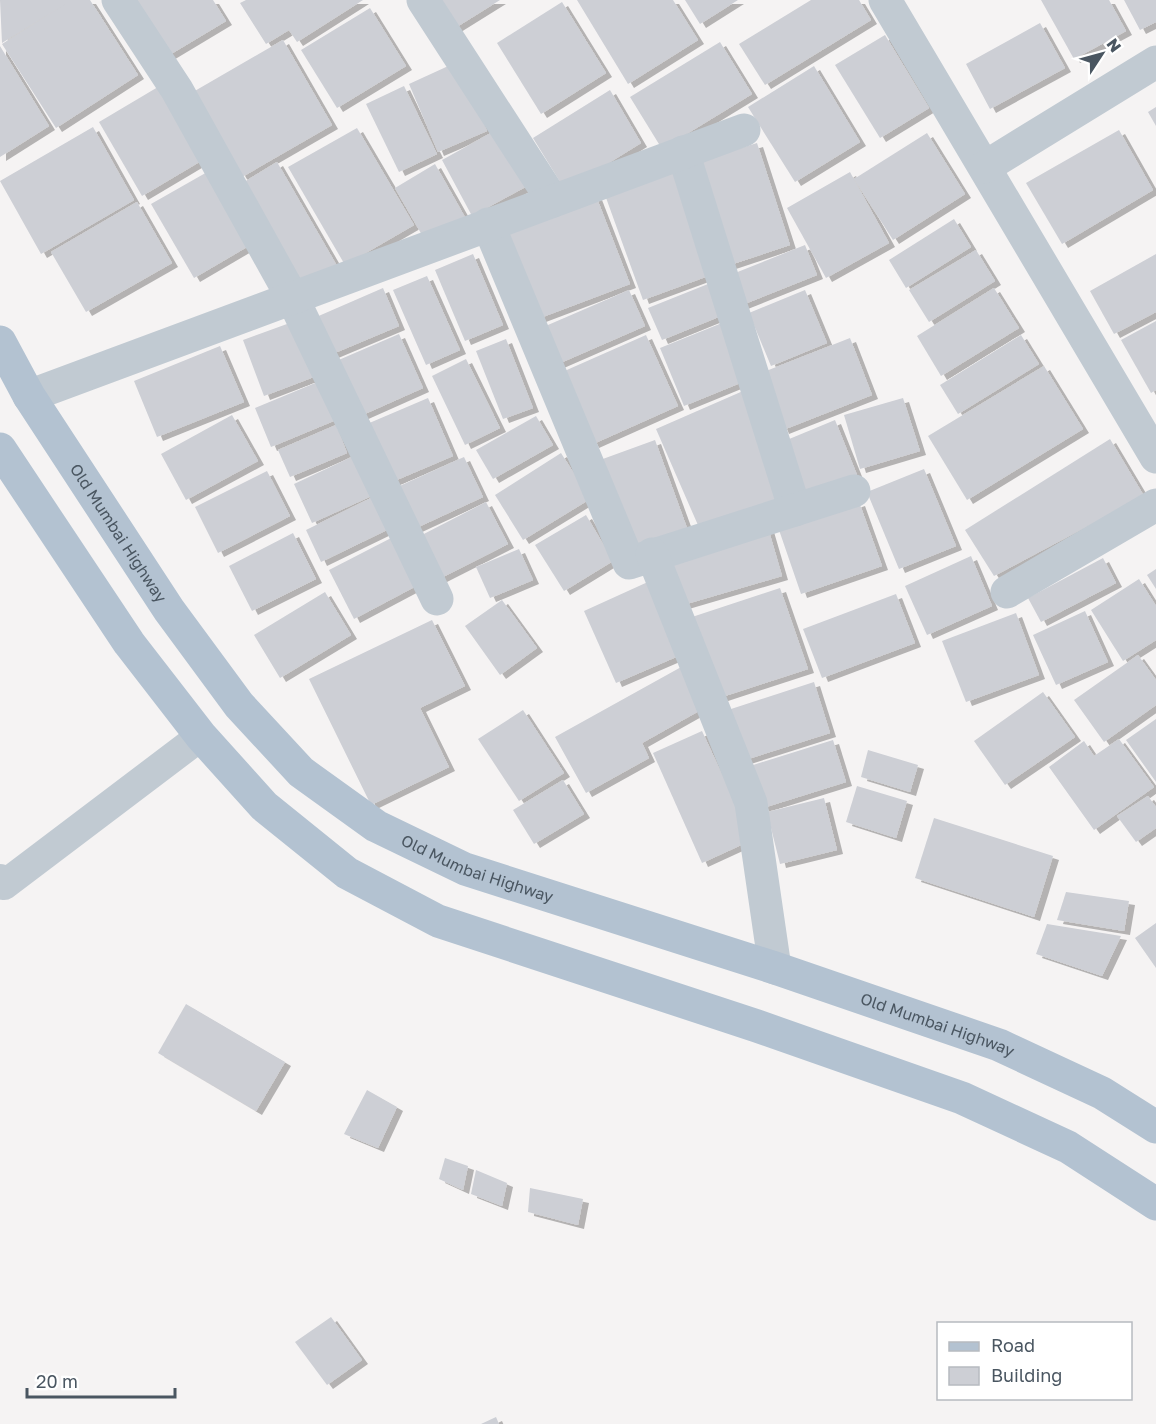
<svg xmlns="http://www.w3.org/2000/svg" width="1156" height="1424" viewBox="0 0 1156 1424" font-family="'Golos Text',sans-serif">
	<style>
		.building { fill: #cdcfd5; filter: url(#shadow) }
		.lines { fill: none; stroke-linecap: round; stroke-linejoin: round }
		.lane { stroke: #c1cad2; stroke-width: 30 }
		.street { stroke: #c1cad2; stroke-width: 33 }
		.primary { stroke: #b3c2d1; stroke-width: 33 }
		.labels { text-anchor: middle; stroke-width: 4.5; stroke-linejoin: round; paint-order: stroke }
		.street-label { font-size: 16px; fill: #4a5661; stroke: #fff }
	</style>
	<defs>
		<filter id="shadow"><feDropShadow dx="6" dy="4" stdDeviation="0" flood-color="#0004"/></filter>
	</defs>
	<rect width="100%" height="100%" fill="#f5f3f3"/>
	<g class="building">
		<polygon points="0,0 90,0 138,75 56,128 2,44 67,3 2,43"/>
		<polygon points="125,0 213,0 226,21 161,60"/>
		<polygon points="246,0 363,0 297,42 289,30 266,44 240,3"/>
		<polygon points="438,0 500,0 455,28"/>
		<polygon points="577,0 673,0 698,40 628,84"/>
		<polygon points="685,0 738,0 700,24"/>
		<polygon points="811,0 859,0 871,20 765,85 739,44"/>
		<polygon points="1041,0 1109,0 1126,31 1074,59"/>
		<polygon points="1124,0 1156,0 1156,22 1140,30"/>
		<polygon points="562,2 606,73 541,114 497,43"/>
		<polygon points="370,8 406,66 337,108 301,50"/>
		<polygon points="1040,23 1065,68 990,109 966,64"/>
		<polygon points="885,35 929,108 880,138 835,65"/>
		<polygon points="283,40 332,125 242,177 193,92"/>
		<polygon points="720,42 752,94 662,149 630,97"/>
		<polygon points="0,46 49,126 0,157"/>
		<polygon points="457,62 487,131 438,152 409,84"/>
		<polygon points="814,66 860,142 795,182 748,107"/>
		<polygon points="163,84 206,158 142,196 99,122"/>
		<polygon points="404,86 437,154 399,172 366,104"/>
		<polygon points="610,90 641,143 565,190 533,138"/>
		<polygon points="1156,107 1156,126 1148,112"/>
		<polygon points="93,127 134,200 41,254 0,181"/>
		<polygon points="357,128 414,225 345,265 288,167"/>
		<polygon points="498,129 529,185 472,216 442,160"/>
		<polygon points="1119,130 1153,190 1062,244 1026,183"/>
		<polygon points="927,133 965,194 893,240 854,179"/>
		<polygon points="757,143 790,245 727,266 693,163"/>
		<polygon points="277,162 337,266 296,289 236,187"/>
		<polygon points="435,164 466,219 426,242 395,188"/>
		<polygon points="680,168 719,272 643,300 605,195"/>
		<polygon points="209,171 252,244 194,278 151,204"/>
		<polygon points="850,172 889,243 826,278 787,208"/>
		<polygon points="596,196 630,284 540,318 506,230"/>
		<polygon points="137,202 172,263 86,312 51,252"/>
		<polygon points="954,219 971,247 906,288 889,260"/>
		<polygon points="805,245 817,275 742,305 730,275"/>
		<polygon points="976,250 995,281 929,322 909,290"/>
		<polygon points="473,254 503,325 465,341 435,270"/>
		<polygon points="1156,254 1156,312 1114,334 1090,291"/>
		<polygon points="427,276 460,350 426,365 393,290"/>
		<polygon points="708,284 721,316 662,340 648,308"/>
		<polygon points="383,288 399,326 330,355 314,318"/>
		<polygon points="994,288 1019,328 941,376 917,336"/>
		<polygon points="629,290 645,326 558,364 541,328"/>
		<polygon points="805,290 827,343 771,366 749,313"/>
		<polygon points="298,320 319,375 264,396 243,340"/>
		<polygon points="1156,321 1156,390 1151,393 1121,340"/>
		<polygon points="722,323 745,381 684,406 660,348"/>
		<polygon points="399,334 423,388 358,417 334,362"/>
		<polygon points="646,335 678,406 593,444 560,373"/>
		<polygon points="1021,335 1039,364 958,414 940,385"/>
		<polygon points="850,338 872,395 783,430 761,373"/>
		<polygon points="506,339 533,408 503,419 476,351"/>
		<polygon points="220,346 244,402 157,437 134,381"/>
		<polygon points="466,359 500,428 465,445 432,376"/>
		<polygon points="1044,366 1083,429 967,500 928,436"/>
		<polygon points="320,381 336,420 271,447 255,408"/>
		<polygon points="743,391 789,494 701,532 656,429"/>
		<polygon points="428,398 453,456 392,482 367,424"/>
		<polygon points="903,398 920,451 860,469 844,415"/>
		<polygon points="232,415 258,461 186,500 161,454"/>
		<polygon points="536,416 553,445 493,479 476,450"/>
		<polygon points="835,420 857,475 800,499 782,442"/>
		<polygon points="336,425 347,453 290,477 278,450"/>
		<polygon points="1110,439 1144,496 994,576 965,530"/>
		<polygon points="655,440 687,528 631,548 600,460"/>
		<polygon points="561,453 590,499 523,540 495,495"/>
		<polygon points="358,454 376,494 312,523 294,484"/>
		<polygon points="464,457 483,497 414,529 395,488"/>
		<polygon points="924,469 956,546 899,569 867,492"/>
		<polygon points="267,471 290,516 218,553 195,507"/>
		<polygon points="377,495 393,527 321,562 306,530"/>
		<polygon points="486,502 508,544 437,580 416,538"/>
		<polygon points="859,502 882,566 801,594 779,530"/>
		<polygon points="586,515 613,561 564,591 535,545"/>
		<polygon points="768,528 782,576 683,605 669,557"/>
		<polygon points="293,533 316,579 252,611 229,566"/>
		<polygon points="395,536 420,584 354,619 329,570"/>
		<polygon points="519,549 533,580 490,598 476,567"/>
		<polygon points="971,556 992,606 927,635 905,586"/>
		<polygon points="1103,558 1116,583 1041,622 1028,598"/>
		<polygon points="1156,569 1156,589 1147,575"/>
		<polygon points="1139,579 1156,606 1156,640 1123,661 1091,610"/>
		<polygon points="650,581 683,654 616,683 584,611"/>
		<polygon points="780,588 808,669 719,698 692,617"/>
		<polygon points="325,592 351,635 280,678 254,635"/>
		<polygon points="896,594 915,643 822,678 803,629"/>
		<polygon points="502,600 537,648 500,675 465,626"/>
		<polygon points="1085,611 1108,662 1056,685 1033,635"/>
		<polygon points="1016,613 1039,675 966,702 942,641"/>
		<polygon points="432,620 465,686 420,708 449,767 371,805 309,679"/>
		<polygon points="1138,655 1156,680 1156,705 1104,742 1074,700"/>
		<polygon points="683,666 706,707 642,743 649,758 586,793 555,737"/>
		<polygon points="814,682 830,733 745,760 728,710"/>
		<polygon points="1043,692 1075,737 1005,785 974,741"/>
		<polygon points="523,710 564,773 519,801 478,739"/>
		<polygon points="1156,719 1156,782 1126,740"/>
		<polygon points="702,731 752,840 702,863 653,753"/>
		<polygon points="1119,739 1154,787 1094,830 1049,767 1084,741 1094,756"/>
		<polygon points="833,740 846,782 763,808 750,766"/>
		<polygon points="868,750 918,765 910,792 861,777"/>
		<polygon points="563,780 584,814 534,844 513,810"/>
		<polygon points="857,786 907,801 896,838 846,822"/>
		<polygon points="1148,796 1156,807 1156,828 1136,842 1117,816"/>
		<polygon points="824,798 837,850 780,864 767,812"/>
		<polygon points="934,818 1053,856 1034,917 915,878"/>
		<polygon points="1066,892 1129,901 1124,931 1057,920"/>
		<polygon points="1156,923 1156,968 1135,938"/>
		<polygon points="1047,924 1121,936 1102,976 1036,954"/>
		<polygon points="186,1004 285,1062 256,1111 158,1053"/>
		<polygon points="367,1090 397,1107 378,1148 344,1134"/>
		<polygon points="445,1158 468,1166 463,1190 439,1179"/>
		<polygon points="476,1170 507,1183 502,1206 471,1194"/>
		<polygon points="530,1188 583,1199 578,1225 528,1212"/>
		<polygon points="331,1317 362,1360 327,1385 295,1342"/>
		<polygon points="496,1417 499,1424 481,1424"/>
	</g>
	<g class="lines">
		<polyline class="lane" points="0,879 4,885 201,736"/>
		<g class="street">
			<polyline points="118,0 177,90 292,297 437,599"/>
			<polyline points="423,0 553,201"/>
			<polyline points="885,0 1156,457"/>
			<polyline points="683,152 795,510"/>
			<polyline points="985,167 1156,62"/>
			<polyline points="488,224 629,563 854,491"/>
			<polyline points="29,396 744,130"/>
			<polyline points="652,554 751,803 775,968"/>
			<polyline points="1007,592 1156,505"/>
		</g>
		<g class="primary">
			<path id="s1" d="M0,342L29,396L169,610L239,705L301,772L376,826L465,869L775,968L999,1045L1102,1093L1156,1127"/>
			<polyline points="0,449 129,643 201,736 264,806 347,873 438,921 757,1026 962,1098 1068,1147 1156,1204"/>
		</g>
	</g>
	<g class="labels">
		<g class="street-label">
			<text dy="6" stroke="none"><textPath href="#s1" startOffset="225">Old Mumbai Highway</textPath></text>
			<text dy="6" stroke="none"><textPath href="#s1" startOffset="729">Old Mumbai Highway</textPath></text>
			<text dy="6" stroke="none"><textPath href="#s1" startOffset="1215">Old Mumbai Highway</textPath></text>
		</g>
	</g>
	<rect x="937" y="1322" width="195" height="78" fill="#ffffff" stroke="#b7bbc0" stroke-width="1.5"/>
	<rect x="949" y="1342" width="30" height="9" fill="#b3c2d1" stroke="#b7bbc0" stroke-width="1.5"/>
	<text x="991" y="1352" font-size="18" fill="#4a5661">Road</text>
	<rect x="949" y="1367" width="30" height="18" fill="#cdcfd5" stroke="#b7bbc0" stroke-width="1.5"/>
	<text x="991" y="1382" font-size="18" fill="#4a5661">Building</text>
	<g transform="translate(1102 54) rotate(54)" stroke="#ffffff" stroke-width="4.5" paint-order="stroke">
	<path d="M0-4.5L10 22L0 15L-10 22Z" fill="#4a5661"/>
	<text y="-9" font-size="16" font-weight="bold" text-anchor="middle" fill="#4a5661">N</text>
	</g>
	<path d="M27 1388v9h148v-9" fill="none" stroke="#4a5661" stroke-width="3"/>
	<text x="36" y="1388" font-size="18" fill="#4a5661" stroke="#ffffff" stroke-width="4.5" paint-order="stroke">20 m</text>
</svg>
